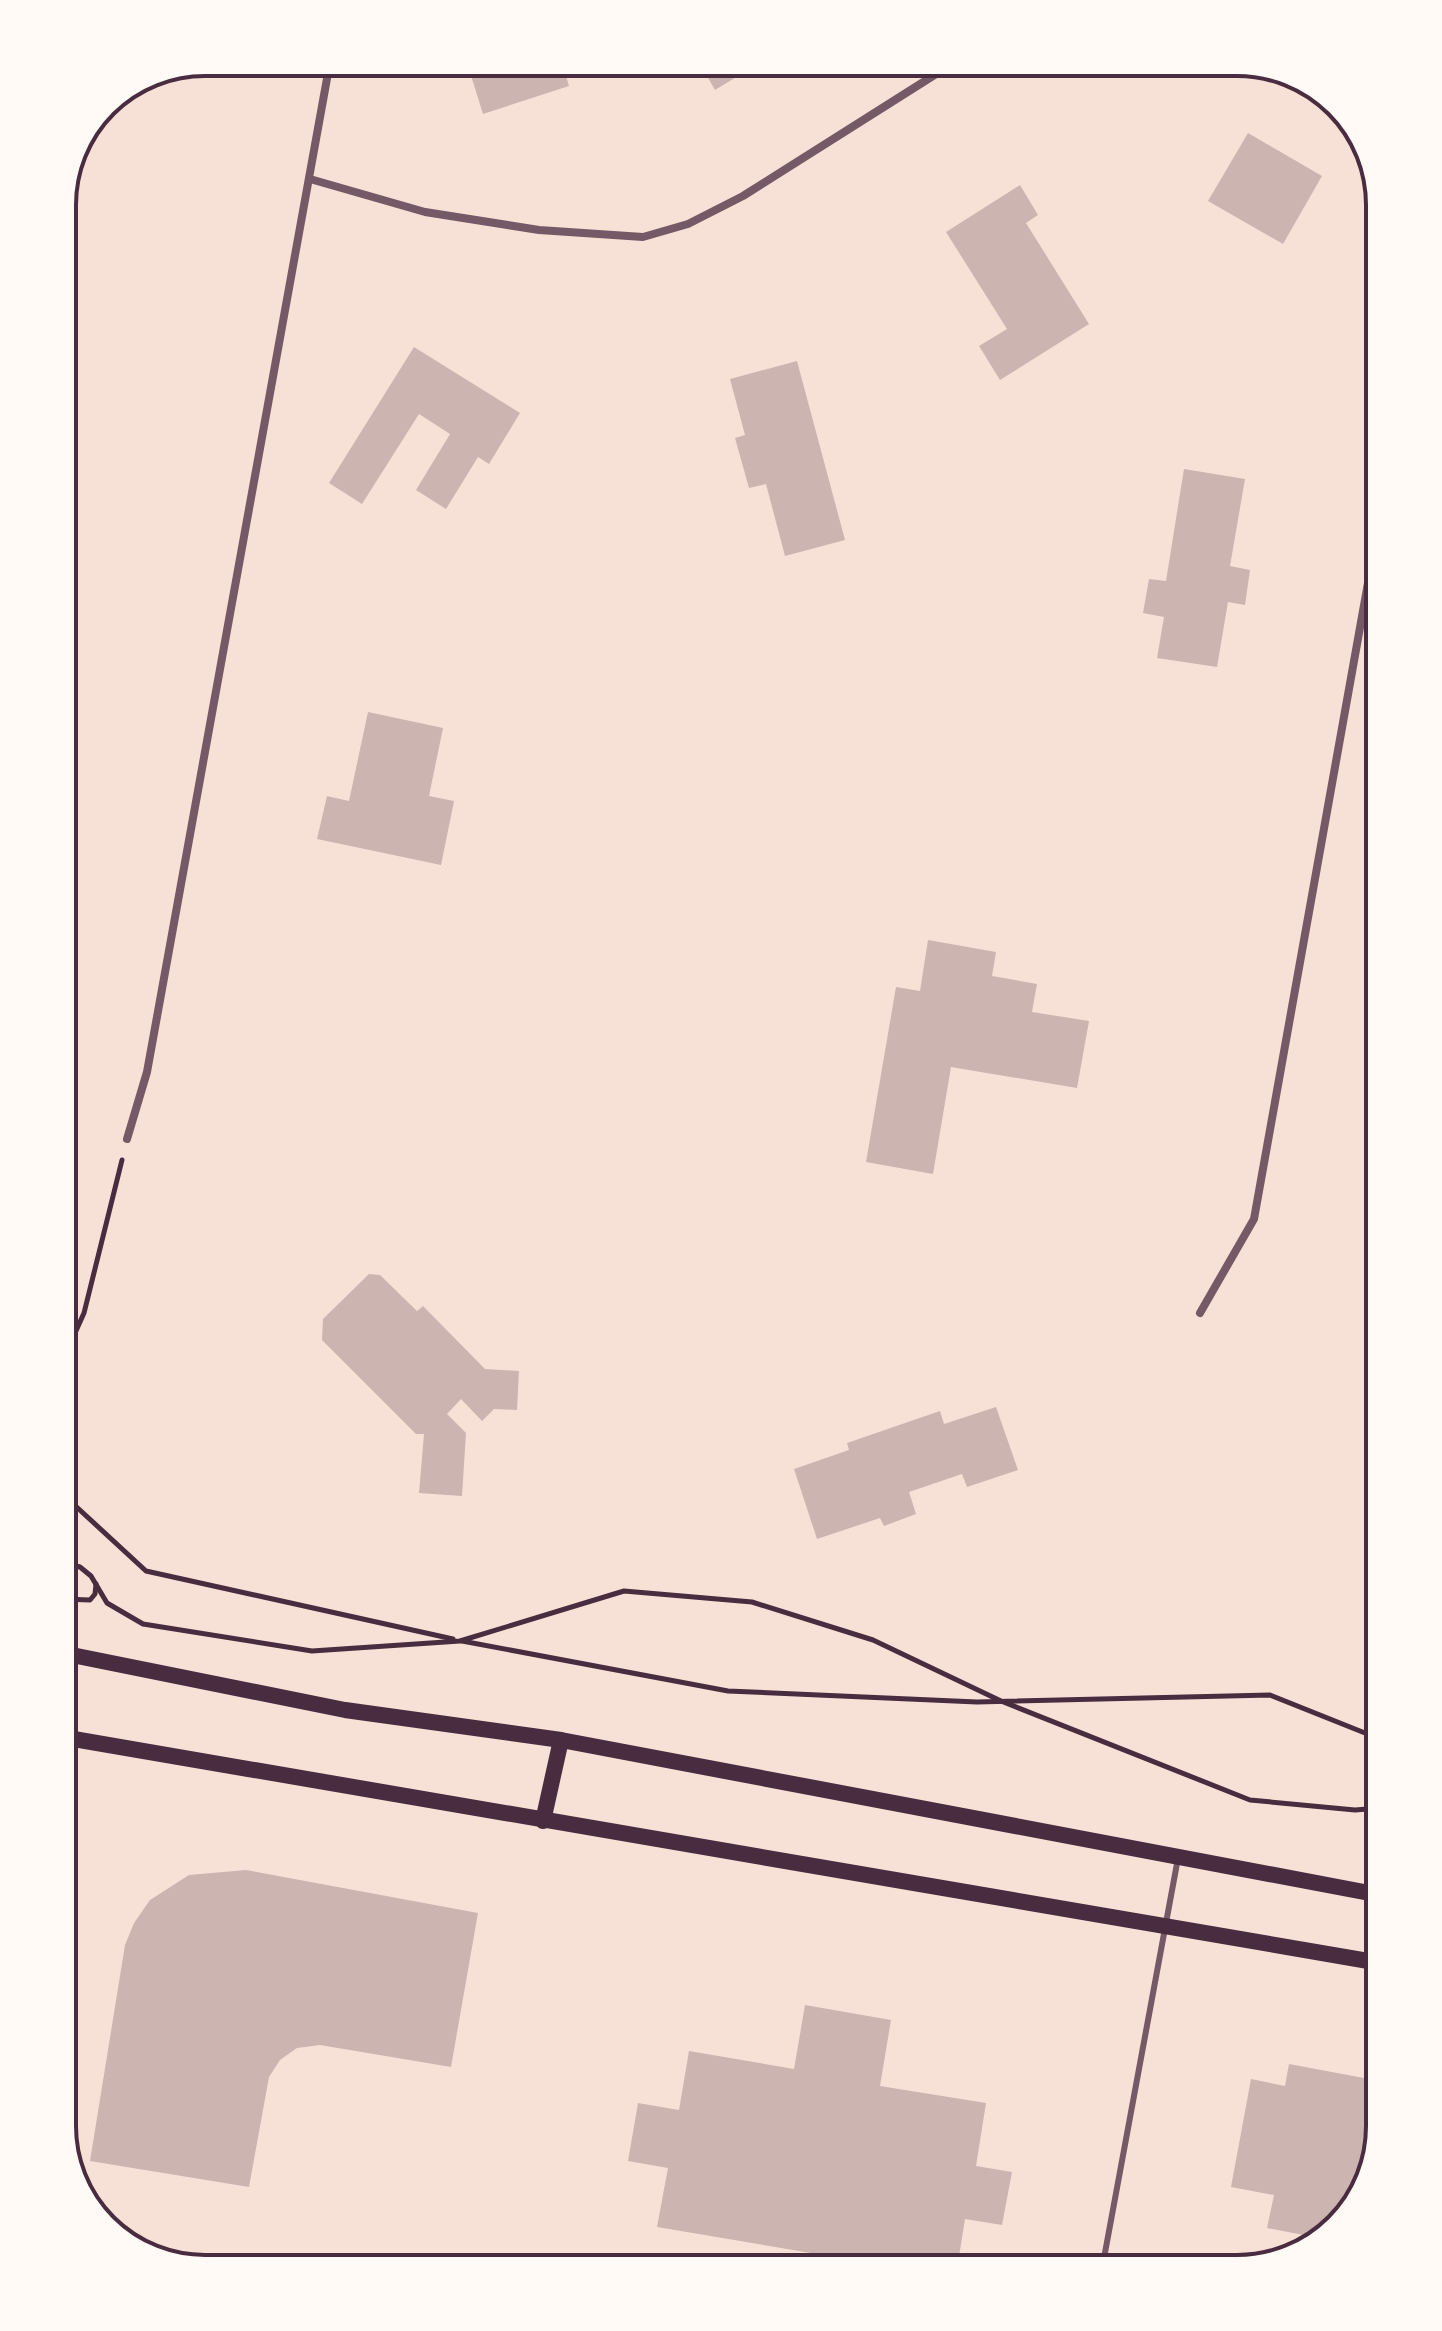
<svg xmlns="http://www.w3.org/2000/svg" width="1442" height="2331" viewBox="0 0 1442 2331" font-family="'Asap Condensed',sans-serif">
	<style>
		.building { fill: #ccb4b1 }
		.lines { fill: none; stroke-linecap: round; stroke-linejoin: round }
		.path { stroke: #4a2c40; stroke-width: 5 }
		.service { stroke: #755966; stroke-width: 6 }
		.minor { stroke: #755966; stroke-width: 8 }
		.secondary { stroke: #4a2c40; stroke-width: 16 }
		.rim { fill: none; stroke: #4a2c40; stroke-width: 4 }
	</style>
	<rect width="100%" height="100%" fill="#f7e1d7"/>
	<g class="building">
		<polygon points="481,62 562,62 569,86 483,114 468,66"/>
		<polygon points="699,62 761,62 715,90"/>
		<polygon points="1248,133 1322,176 1283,244 1208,201"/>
		<polygon points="1020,185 1038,215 1026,223 1089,324 1000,380 979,346 1007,329 946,232"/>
		<polygon points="414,347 520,413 489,464 478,457 446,509 416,490 450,434 419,414 362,504 329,483"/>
		<polygon points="797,361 845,540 785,556 766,484 749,488 735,438 745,435 730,379"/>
		<polygon points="1184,469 1245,479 1230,566 1250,570 1245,605 1228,602 1217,667 1157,658 1164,617 1143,613 1149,579 1166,581"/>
		<polygon points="368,712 443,728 429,796 454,801 441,865 317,839 327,796 349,801"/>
		<polygon points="928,940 996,952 992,976 1037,984 1032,1012 1089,1021 1077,1088 951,1067 933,1174 866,1162 896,987 920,991"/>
		<polygon points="369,1274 380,1275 417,1311 423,1306 485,1369 519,1371 517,1410 494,1409 482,1421 461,1399 447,1414 466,1433 462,1496 419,1493 424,1434 416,1434 322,1340 323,1319"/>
		<polygon points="996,1407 1018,1470 967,1487 962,1474 909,1492 916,1514 884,1526 880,1518 817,1539 794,1469 849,1450 847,1443 940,1411 944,1424"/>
		<polygon points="246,1870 478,1913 451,2067 320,2045 297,2048 280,2060 269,2077 249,2187 90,2161 125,1945 134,1923 150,1900 189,1875"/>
		<polygon points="805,2005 891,2020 880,2086 986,2103 976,2166 1012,2172 1002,2225 965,2219 957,2269 905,2269 657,2227 668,2168 628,2161 638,2103 679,2110 689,2051 794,2069"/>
		<polygon points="1289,2064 1380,2081 1380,2126 1356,2205 1319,2238 1267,2228 1274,2195 1231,2187 1251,2079 1285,2086"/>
	</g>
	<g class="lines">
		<g class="path">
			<polyline points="62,1362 84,1313 122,1160"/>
			<polyline points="62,1473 69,1500"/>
			<polyline points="62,1507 69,1500 146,1571 453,1639"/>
			<polyline points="62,1562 80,1567 91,1576 107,1603 143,1624 312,1651 460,1641 624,1591 752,1602 873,1640 1001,1701 1250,1800 1355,1810 1380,1808"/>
			<polyline points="62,1599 90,1600 95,1594 96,1584"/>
			<polyline points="462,1641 728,1691 977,1702 1270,1695 1380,1739"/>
		</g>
		<polyline class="service" points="1102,2269 1178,1858"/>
		<g class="minor">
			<polyline points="310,179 425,212 539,230 643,237 688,224 743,196 955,62"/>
			<polyline points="127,1139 147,1072 330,62"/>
			<polyline points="1200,1313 1254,1219 1380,516"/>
		</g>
		<g class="secondary">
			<polyline points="62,1653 345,1710 561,1740 1380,1895"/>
			<polyline points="62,1737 1380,1963"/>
			<polyline points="543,1821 561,1740"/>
		</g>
	</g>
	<path d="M0 0H1442V2331H0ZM205 76H1237A129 129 0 0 1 1366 205V2126A129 129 0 0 1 1237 2255H205A129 129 0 0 1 76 2126V205A129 129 0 0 1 205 76Z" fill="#fffaf5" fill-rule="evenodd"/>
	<path class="rim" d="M205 76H1237A129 129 0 0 1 1366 205V2126A129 129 0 0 1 1237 2255H205A129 129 0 0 1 76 2126V205A129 129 0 0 1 205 76Z"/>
</svg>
